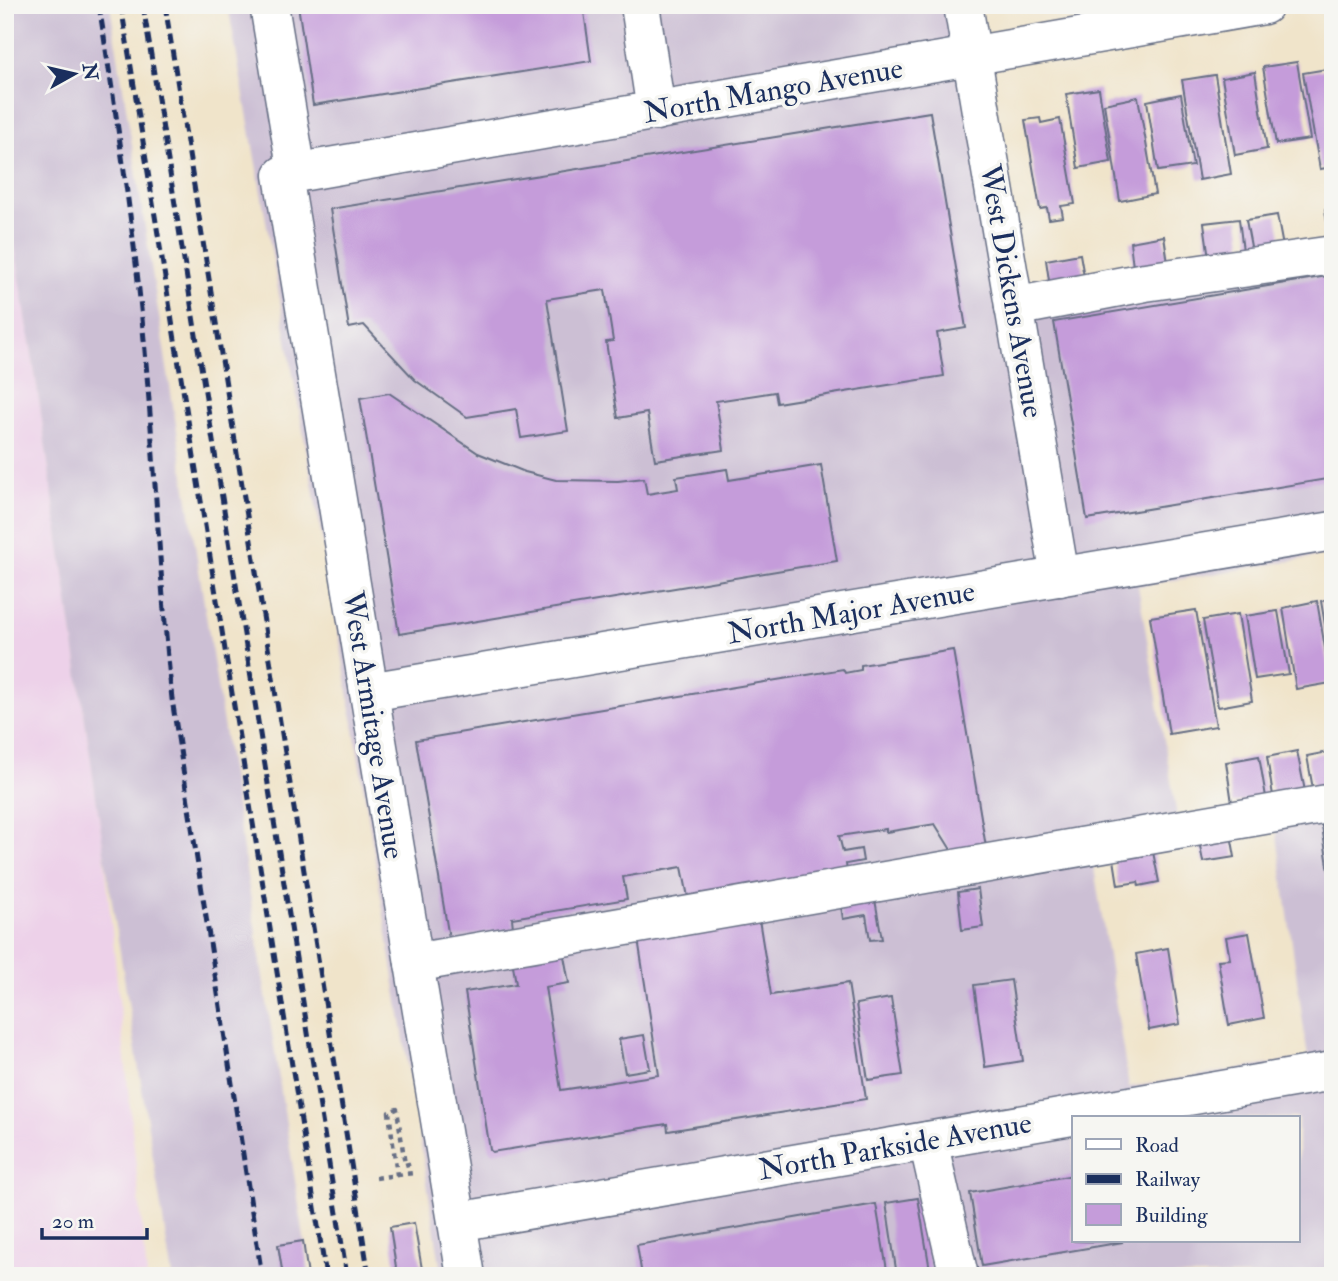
<svg xmlns="http://www.w3.org/2000/svg" width="1338" height="1281" viewBox="0 0 1338 1281" font-family="'IM FELL Double Pica',serif">
	<style>
		.built { fill: #edd1e9 }
		.industrial { fill: #ccbfd4; fill-rule: evenodd }
		.building { fill: #c59cda }
		.lines { fill: none; stroke-linecap: round; stroke-linejoin: round }
		.minor-casing { stroke: #666e84; stroke-width: 41 }
		.path { stroke: #666e84; stroke-width: 4.5; stroke-dasharray: 5 5; stroke-linecap: butt }
		.minor { stroke: #fff; stroke-width: 38 }
		.rail { stroke: #1b2f5e; stroke-width: 5; stroke-dasharray: 10 5; stroke-linecap: butt }
		.labels { text-anchor: middle; stroke-width: 7; stroke-linejoin: round; paint-order: stroke }
		.street-label { font-size: 30px; fill: #1b2f5e; stroke: #f6f6f2 }
	</style>
	<rect width="100%" height="100%" fill="#f6f6f2"/>
	<filter id="ink" filterUnits="userSpaceOnUse"><feTurbulence type="fractalNoise" baseFrequency=".0143" numOctaves="2"/><feDisplacementMap in="SourceGraphic" scale="14" xChannelSelector="R" yChannelSelector="G"/><feConvolveMatrix kernelMatrix="1 2 1 2 8 2 1 2 1" color-interpolation-filters="sRGB"/></filter>
	<filter id="wash" filterUnits="userSpaceOnUse"><feTurbulence type="fractalNoise" baseFrequency=".00686" numOctaves="4" result="noise"/><feDisplacementMap in="SourceGraphic" scale="28" xChannelSelector="R" yChannelSelector="G"/><feGaussianBlur stdDeviation="1.57" result="paint"/><feColorMatrix in="noise" values="0 0 0 0 0 0 0 0 0 0 0 0 0 0 0 0 0 1.4 0 .05"/><feComposite in="paint" operator="in"/></filter>
	<g filter="url(#wash)">
		<rect width="100%" height="100%" fill="#f0e4ca"/>
		<polygon class="built" points="5,184 37,386 104,852 147,1276 5,1276"/>
		<g class="industrial">
			<polygon points="5,5 110,5 310,1276 172,1276 104,852 37,386 5,184"/>
			<path d="M228,5H952L1004,309L1333,244V554L1138,586L1177,816L1088,830L1129,1087L1308,1058L1275,821L1333,811V1276H442L339,635ZM1074,1118H1298V1241H1074Z"/>
		</g>
		<g id="blocks">
			<g class="building">
				<polygon points="298,5 583,5 591,61 313,105"/>
				<polygon points="1297,62 1310,139 1276,144 1263,67"/>
				<polygon points="1333,68 1333,167 1320,169 1303,73"/>
				<polygon points="1255,72 1267,149 1235,155 1222,78"/>
				<polygon points="1215,75 1231,174 1199,180 1182,80"/>
				<polygon points="1099,89 1111,162 1078,168 1066,94"/>
				<polygon points="1181,94 1193,166 1158,171 1147,101"/>
				<polygon points="1138,97 1155,194 1120,201 1104,104"/>
				<polygon points="930,112 966,328 937,333 944,376 777,403 775,392 716,401 724,450 655,460 647,413 618,418 606,342 613,341 605,290 547,299 568,431 521,438 516,409 467,417 415,380 364,325 349,328 330,209"/>
				<polygon points="1040,118 1041,123 1060,119 1075,204 1061,206 1063,217 1049,219 1047,208 1040,209 1025,120"/>
				<polygon points="1333,208 1333,241 1330,242 1325,209"/>
				<polygon points="1277,215 1284,252 1253,257 1246,220"/>
				<polygon points="1239,219 1244,259 1210,265 1204,223"/>
				<polygon points="1164,236 1169,270 1134,275 1130,242"/>
				<polygon points="1080,254 1086,288 1051,294 1046,260"/>
				<polygon points="1333,275 1333,478 1087,519 1054,322"/>
				<polygon points="389,393 478,453 525,472 556,480 618,481 644,478 647,494 678,489 676,477 727,469 729,480 821,465 837,561 399,634 360,398"/>
				<polygon points="1333,599 1333,661 1331,661 1321,601"/>
				<polygon points="1317,601 1331,683 1296,689 1283,608"/>
				<polygon points="1196,610 1216,726 1169,734 1150,617"/>
				<polygon points="1278,611 1289,674 1255,679 1245,616"/>
				<polygon points="1238,614 1252,701 1218,707 1203,620"/>
				<polygon points="953,650 986,847 953,853 935,824 886,832 886,829 839,836 843,852 861,849 863,861 846,864 847,871 688,897 682,867 623,877 627,899 512,918 513,928 449,938 416,740 843,669 845,673 861,670 861,665"/>
				<polygon points="1297,751 1305,791 1273,796 1267,757"/>
				<polygon points="1333,751 1333,785 1313,789 1307,756"/>
				<polygon points="1259,756 1266,797 1232,803 1226,762"/>
				<polygon points="1333,818 1333,885 1331,885 1321,820"/>
				<polygon points="1231,835 1235,857 1203,862 1199,841"/>
				<polygon points="1152,847 1159,882 1139,886 1138,882 1118,885 1113,853"/>
				<polygon points="978,889 983,927 962,930 958,892"/>
				<polygon points="874,894 882,939 870,940 866,915 843,919 840,900"/>
				<polygon points="758,913 771,995 848,983 866,1099 668,1131 667,1124 492,1152 490,1150 465,992 516,984 511,953 562,945 569,983 545,987 561,1090 659,1075 637,932"/>
				<polygon points="1249,933 1264,1018 1229,1025 1218,960 1230,959 1226,937"/>
				<polygon points="1168,948 1180,1024 1149,1030 1136,954"/>
				<polygon points="1011,980 1023,1061 985,1067 974,985"/>
				<polygon points="891,998 903,1075 868,1080 856,1004"/>
				<polygon points="644,1035 650,1069 625,1073 619,1039"/>
				<polygon points="1074,1175 1074,1241 1123,1242 982,1266 970,1193"/>
				<polygon points="918,1198 931,1276 897,1276 886,1203"/>
				<polygon points="876,1204 888,1276 642,1276 637,1245"/>
				<polygon points="414,1223 422,1269 397,1274 390,1227"/>
				<polygon points="303,1241 308,1276 283,1276 278,1245"/>
			</g>
		</g>
	</g>
	<g filter="url(#ink)">
		<use href="#blocks" fill-opacity="0" stroke="#666e84" stroke-width="2"/>
		<g class="lines">
			<g class="minor-casing">
				<g id="minor">
					<polyline points="269,5 297,173"/>
					<polyline points="640,5 656,111"/>
					<polyline points="963,5 1060,577"/>
					<polyline points="1014,307 1145,282 1333,255"/>
					<polyline points="369,692 1333,531"/>
					<polyline points="414,963 1333,803"/>
					<polyline points="928,1141 959,1276"/>
					<polyline points="457,1222 1333,1071"/>
					<polyline points="466,1276 283,175 1264,5"/>
				</g>
			</g>
			<g class="path">
				<polyline points="397,1175 414,1173"/>
				<polyline points="376,1178 397,1175 389,1112 397,1109 405,1165 412,1163"/>
			</g>
			<use href="#minor" class="minor"/>
			<g class="rail">
				<path d="M99,5C117,120 135,236 145,351C155,467 160,583 172,699L262,1276"/>
				<polyline points="121,5 326,1276"/>
				<polyline points="143,5 347,1276"/>
				<polyline points="165,5 369,1276"/>
			</g>
		</g>
	</g>
	<g class="labels">
		<g class="street-label">
			<text transform="translate(773 90) rotate(-10)" y="10">North Mango Avenue</text>
			<text transform="translate(1012 291) rotate(80)" y="10">West Dickens Avenue</text>
			<text transform="translate(851 612) rotate(-10)" y="10">North Major Avenue</text>
			<text transform="translate(374 725) rotate(81)" y="10">West Armitage Avenue</text>
			<text transform="translate(895 1146) rotate(-10)" y="10">North Parkside Avenue</text>
		</g>
	</g>
	<rect width="1338" height="1281" fill="none" stroke="#f6f6f2" stroke-width="28"/>
	<rect x="1072" y="1116" width="228" height="126" fill="#f6f6f2" stroke="#9ea6b7" stroke-width="2"/>
	<rect x="1086" y="1139" width="35" height="10" fill="#ffffff" stroke="#9ea6b7" stroke-width="2"/>
	<text x="1135" y="1152" font-size="21" fill="#1b2f5e">Road</text>
	<rect x="1086" y="1174" width="35" height="10" fill="#1b2f5e" stroke="#9ea6b7" stroke-width="2"/>
	<text x="1135" y="1186" font-size="21" fill="#1b2f5e">Railway</text>
	<rect x="1086" y="1204" width="35" height="21" fill="#c59cda" stroke="#9ea6b7" stroke-width="2"/>
	<text x="1135" y="1222" font-size="21" fill="#1b2f5e">Building</text>
	<g transform="translate(74 74) rotate(82)" stroke="#f6f6f2" stroke-width="5" paint-order="stroke">
	<path d="M0-5L12 26L0 18L-12 26Z" fill="#1b2f5e"/>
	<text y="-10" font-size="19" font-weight="bold" text-anchor="middle" fill="#1b2f5e">N</text>
	</g>
	<path d="M42 1228v10h105v-10" fill="none" stroke="#1b2f5e" stroke-width="3.5"/>
	<text x="52" y="1228" font-size="21" fill="#1b2f5e" stroke="#f6f6f2" stroke-width="5" paint-order="stroke">20 m</text>
</svg>
